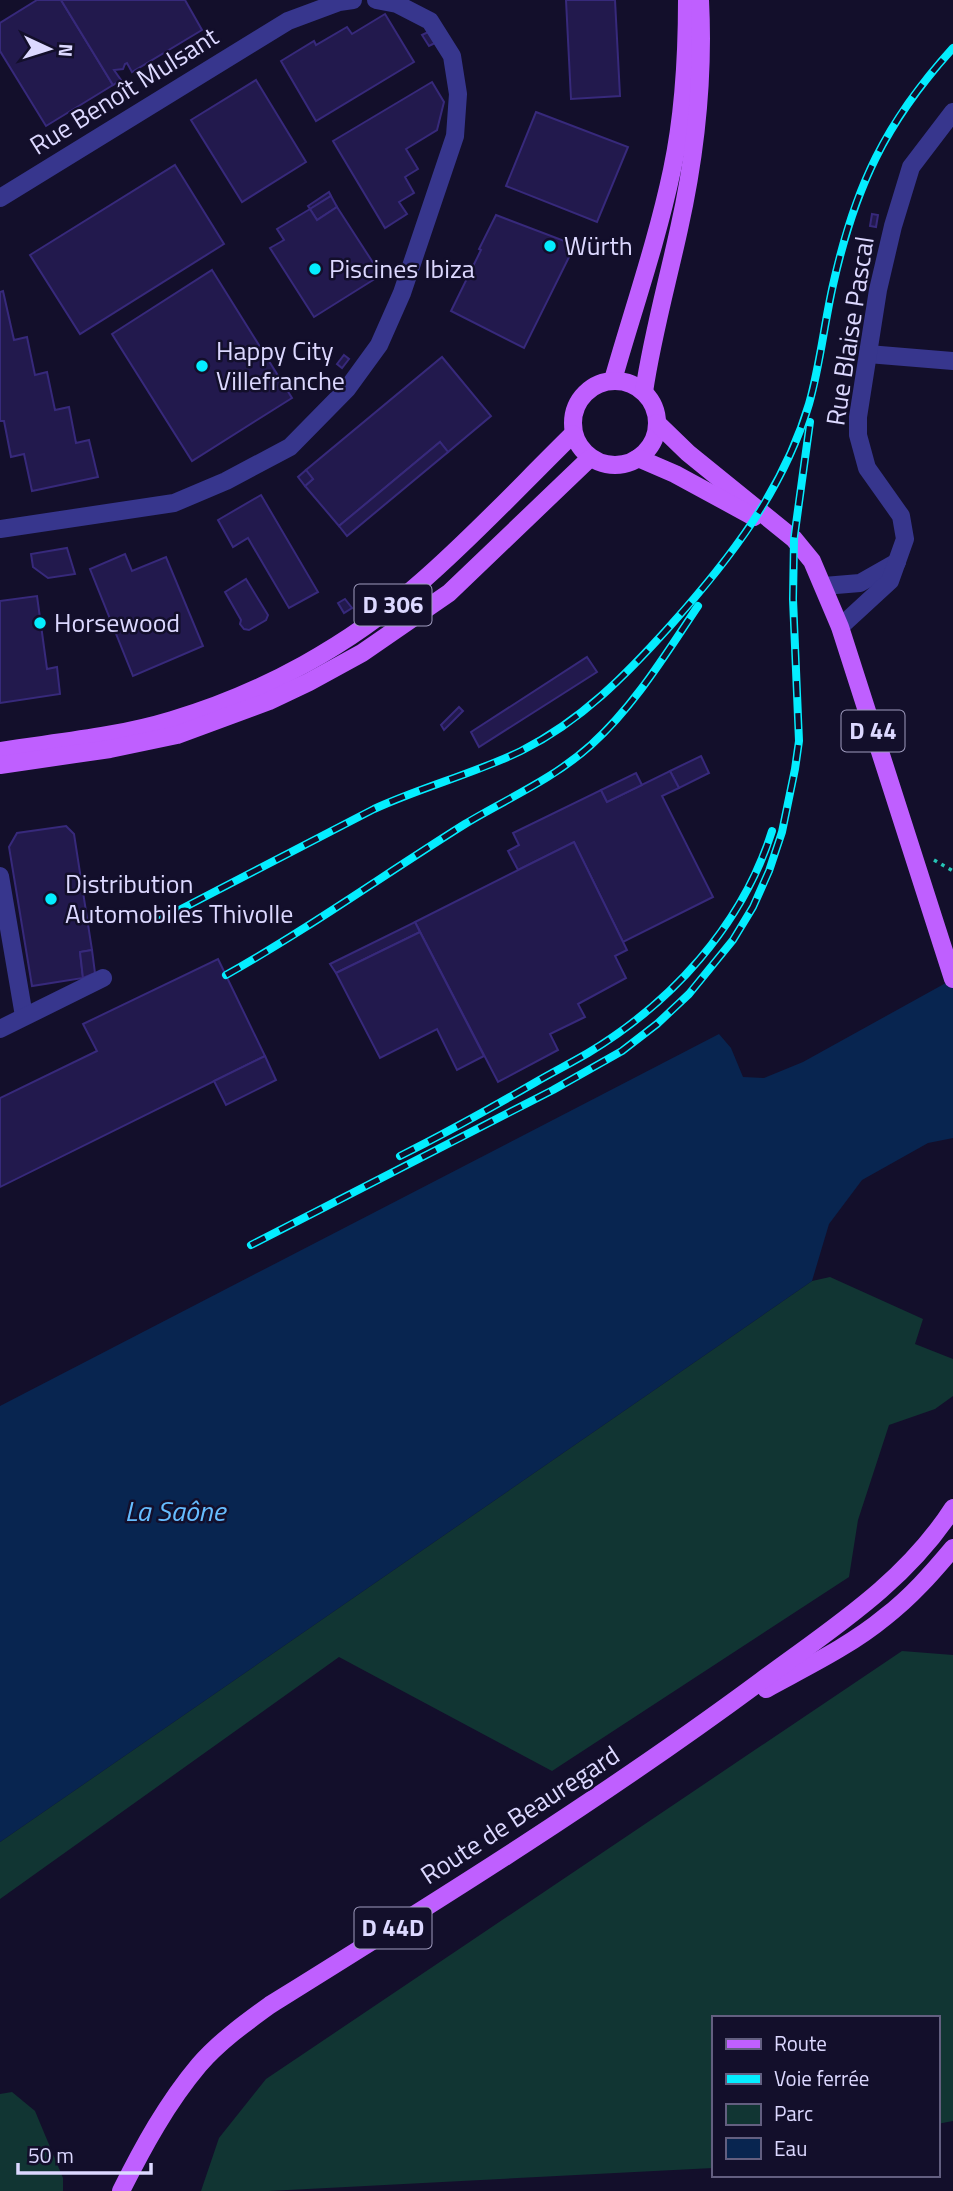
<svg xmlns="http://www.w3.org/2000/svg" width="953" height="2191" viewBox="0 0 953 2191" font-family="'Titillium Web',sans-serif">
	<style>
		.green { fill: #113533 }
		.water { fill: #082550 }
		.building { fill: #22194d; stroke: #37297b; stroke-width: 2 }
		.lines { fill: none; stroke-linecap: round; stroke-linejoin: round }
		.path { stroke: #26c5b7; stroke-width: 3.5; stroke-dasharray: 3.5 5; stroke-linecap: butt }
		.minor { stroke: #37368d; stroke-width: 18 }
		.major { stroke: #bf5fff; stroke-width: 18 }
		.rail-casing { stroke: #04edff; stroke-width: 8 }
		.rail { stroke: #130f2b; stroke-width: 5; stroke-dasharray: 16; stroke-linecap: butt }
		.poi-dot { fill: #04edff; stroke: #130f2b; stroke-width: 2.5 }
		.labels { text-anchor: middle; stroke-width: 5; stroke-linejoin: round; paint-order: stroke }
		.shield { fill: #130f2b; stroke: #a09cbf; stroke-width: 2 }
		.shield-label { font-size: 24px; font-weight: bold; fill: #dcd8ff }
		.street-label { font-size: 26px; fill: #dcd8ff; stroke: #130f2b }
		.poi-label { font-size: 26px; fill: #dcd8ff; stroke: #130f2b; text-anchor: start }
		.water-label { font-size: 28px; font-style: italic; fill: #66bdff; stroke: #130f2b }
	</style>
	<rect width="100%" height="100%" fill="#130f2b"/>
	<g class="green">
		<polygon points="830,1277 923,1319 915,1344 953,1359 953,1396 935,1409 889,1425 858,1520 849,1577 552,1771 339,1657 0,1899 0,1842 812,1281"/>
		<polygon points="902,1651 953,1655 953,2121 937,2124 937,2018 713,2018 713,2168 269,2191 201,2191 219,2138 266,2079"/>
		<polygon points="12,2092 35,2111 63,2178 63,2191 0,2191 0,2094"/>
	</g>
	<polygon class="water" points="953,979 953,1138 928,1143 862,1180 829,1224 812,1281 0,1842 0,1406 719,1034 731,1048 743,1077 764,1078 803,1062"/>
	<g class="building">
		<polygon points="37,0 61,0 113,85 46,126 0,51 0,23"/>
		<polygon points="61,0 185,0 202,30 132,72 127,63 125,64 123,69 114,70 121,80 113,85"/>
		<polygon points="566,0 615,0 620,96 571,99"/>
		<polygon points="385,14 414,62 316,121 281,61 314,41 316,45 347,27 352,34"/>
		<polygon points="428,32 435,43 429,46 422,35"/>
		<polygon points="256,80 306,162 242,202 191,120"/>
		<polygon points="432,82 444,102 437,130 406,149 418,169 405,177 414,193 399,202 407,214 385,228 333,141"/>
		<polygon points="536,112 628,147 597,222 506,186"/>
		<polygon points="175,165 224,244 80,334 30,255"/>
		<polygon points="329,192 331,196 310,209 308,206"/>
		<polygon points="331,196 337,207 317,220 310,209"/>
		<polygon points="337,207 381,275 314,317 270,248 284,240 277,229 310,209 317,220"/>
		<polygon points="872,214 878,215 876,227 870,226"/>
		<polygon points="496,215 575,245 524,348 451,311 481,250 479,249"/>
		<polygon points="212,270 292,398 192,461 112,334"/>
		<polygon points="3,291 14,340 27,337 35,375 47,372 55,410 69,407 76,443 89,440 98,477 32,491 24,454 11,457 4,421 0,421 0,292"/>
		<polygon points="344,355 349,359 342,368 337,364"/>
		<polygon points="442,357 491,416 448,452 440,442 339,526 305,486 313,479 306,470"/>
		<polygon points="440,442 448,452 347,536 339,526"/>
		<polygon points="306,470 313,479 305,486 298,477"/>
		<polygon points="261,495 318,592 289,608 248,538 233,547 218,520"/>
		<polygon points="67,548 75,574 48,578 33,567 31,554"/>
		<polygon points="125,554 132,571 166,557 203,646 133,676 90,569"/>
		<polygon points="246,579 268,615 266,620 249,630 244,629 240,624 241,620 225,592"/>
		<polygon points="37,596 47,669 57,667 60,694 0,703 0,601"/>
		<polygon points="345,599 352,608 344,613 338,603"/>
		<polygon points="587,657 597,672 479,747 471,732"/>
		<polygon points="459,707 463,711 444,730 441,725"/>
		<polygon points="701,756 709,773 679,788 670,771"/>
		<polygon points="670,771 679,788 662,796 713,897 623,942 574,842 518,870 508,851 519,845 513,833 601,790 607,802"/>
		<polygon points="636,773 642,785 607,802 601,790"/>
		<polygon points="66,826 74,834 92,950 80,952 83,978 32,986 9,847 17,833"/>
		<polygon points="574,842 627,950 615,956 626,978 578,1004 585,1017 550,1034 558,1050 498,1082 415,922"/>
		<polygon points="415,922 420,932 336,973 330,964"/>
		<polygon points="420,932 484,1056 457,1070 437,1029 380,1058 336,973"/>
		<polygon points="92,950 95,973 83,978 80,952"/>
		<polygon points="218,959 265,1056 0,1187 0,1098 97,1051 83,1024"/>
		<polygon points="265,1056 276,1080 226,1105 214,1081"/>
	</g>
	<g class="lines">
		<polyline class="path" points="934,860 953,871"/>
		<g class="minor">
			<polyline points="0,198 288,21 339,2 353,0"/>
			<polyline points="868,354 953,361"/>
			<polyline points="0,529 174,503 226,481 290,447 347,389 379,345 402,293 455,136 458,94 452,56 430,21 397,4 376,0"/>
			<polyline points="824,586 860,583 897,562"/>
			<polyline points="840,627 890,581 905,539 901,516 867,468 858,435 858,417 878,290 893,226 911,167 953,112"/>
			<polyline points="0,876 24,1016"/>
			<polyline points="0,1029 103,978"/>
		</g>
		<g class="major">
			<path d="M613,380C633,310 657,241 672,170C684,114 687,57 687,0"/>
			<circle cx="615" cy="423" r="42"/>
			<path d="M644,392C652,337 667,284 679,229C696,153 704,78 700,0"/>
			<polyline points="657,423 688,453 794,539 812,561 840,627 953,979"/>
			<polyline points="638,458 675,474 754,517"/>
			<path d="M0,751C58,742 116,737 172,720C263,693 350,645 421,582C474,536 523,483 573,434"/>
			<polyline points="0,765 110,749 177,735 269,701 309,682 362,653 449,593 590,458"/>
			<path d="M766,1689C806,1667 850,1646 885,1617C911,1597 932,1573 953,1548"/>
			<path d="M121,2191C143,2147 167,2103 199,2065C219,2042 245,2023 270,2005C437,1901 603,1798 761,1681C831,1629 905,1583 953,1508"/>
		</g>
		<g class="rail-casing">
			<g id="rail">
				<path d="M162,919L374,809C422,787 473,774 521,751C581,721 626,675 670,626C729,560 783,491 809,404C820,365 824,325 833,285C855,187 885,123 953,48"/>
				<path d="M226,975C308,929 385,874 465,824C508,798 552,780 591,745C635,705 665,655 698,606"/>
				<path d="M400,1156C446,1133 491,1108 536,1082C553,1072 571,1063 588,1053C671,1003 742,926 772,831"/>
				<polyline points="251,1245 553,1090 622,1051 657,1024 689,994 733,940 753,907 769,871 782,832 795,769 799,741 793,599 794,539 810,422"/>
			</g>
		</g>
		<use href="#rail" class="rail"/>
	</g>
	<g class="poi-dot">
		<circle cx="550" cy="246" r="7"/>
		<circle cx="315" cy="269" r="7"/>
		<circle cx="202" cy="366" r="7"/>
		<circle cx="40" cy="623" r="7"/>
		<circle cx="51" cy="899" r="7"/>
	</g>
	<g class="labels">
		<g class="shield">
			<rect x="354.5" y="584.5" width="77" height="41" rx="5"/>
			<rect x="841.5" y="710.5" width="63" height="41" rx="5"/>
			<rect x="354.5" y="1907.5" width="77" height="41" rx="5"/>
		</g>
		<g class="shield-label">
			<text x="393" y="613">D 306</text>
			<text x="873" y="739">D 44</text>
			<text x="393" y="1936">D 44D</text>
		</g>
		<g class="street-label">
			<text transform="translate(124 91) rotate(-32)" y="9">Rue Benoît Mulsant</text>
			<text transform="translate(850 331) rotate(-81)" y="9">Rue Blaise Pascal</text>
			<text transform="translate(520 1815) rotate(-33)" y="9">Route de Beauregard</text>
		</g>
		<g class="poi-label">
			<text x="564" y="255">Würth</text>
			<text x="329" y="278">Piscines Ibiza</text>
			<text x="216" y="360">Happy City<tspan x="216" dy="30">Villefranche</tspan></text>
			<text x="54" y="632">Horsewood</text>
			<text x="65" y="893">Distribution<tspan x="65" dy="30">Automobiles Thivolle</tspan></text>
		</g>
		<g class="water-label">
			<text x="175" y="1521">La Saône</text>
		</g>
	</g>
	<rect x="712" y="2016" width="228" height="161" fill="#130f2b" stroke="#635f80" stroke-width="2"/>
	<rect x="726" y="2039" width="35" height="10" fill="#bf5fff" stroke="#635f80" stroke-width="2"/>
	<text x="774" y="2051" font-size="21" fill="#dcd8ff">Route</text>
	<rect x="726" y="2074" width="35" height="10" fill="#04edff" stroke="#635f80" stroke-width="2"/>
	<text x="774" y="2086" font-size="21" fill="#dcd8ff">Voie ferrée</text>
	<rect x="726" y="2104" width="35" height="21" fill="#113533" stroke="#635f80" stroke-width="2"/>
	<text x="774" y="2121" font-size="21" fill="#dcd8ff">Parc</text>
	<rect x="726" y="2138" width="35" height="21" fill="#082550" stroke="#635f80" stroke-width="2"/>
	<text x="774" y="2156" font-size="21" fill="#dcd8ff">Eau</text>
	<g transform="translate(49 49) rotate(94)" stroke="#130f2b" stroke-width="5" paint-order="stroke">
	<path d="M0-5L12 26L0 18L-12 26Z" fill="#dcd8ff"/>
	<text y="-10" font-size="19" font-weight="bold" text-anchor="middle" fill="#dcd8ff">N</text>
	</g>
	<path d="M18 2163v10h133v-10" fill="none" stroke="#dcd8ff" stroke-width="3.5"/>
	<text x="28" y="2163" font-size="21" fill="#dcd8ff" stroke="#130f2b" stroke-width="5" paint-order="stroke">50 m</text>
</svg>
